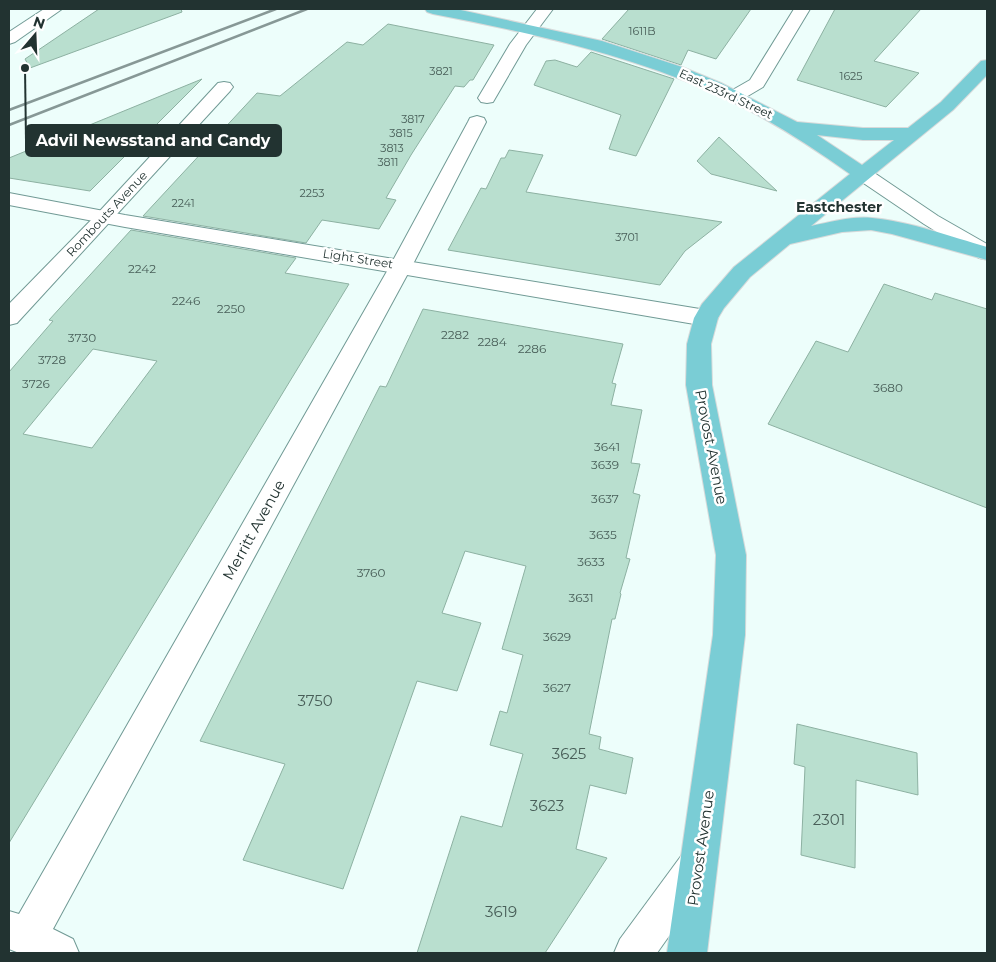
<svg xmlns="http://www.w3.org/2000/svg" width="996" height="962" viewBox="0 0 996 962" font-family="Montserrat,sans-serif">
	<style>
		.building { fill: #b9dfcf; stroke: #8db1a2; fill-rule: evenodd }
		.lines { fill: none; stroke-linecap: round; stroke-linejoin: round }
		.minor-casing { stroke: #719a95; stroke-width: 2 }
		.tertiary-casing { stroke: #719a95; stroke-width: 2 }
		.primary-casing { stroke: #d7dada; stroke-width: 2 }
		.minor { fill: #fff; fill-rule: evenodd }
		.tertiary { fill: #fff; fill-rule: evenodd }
		.primary { fill: #7acdd5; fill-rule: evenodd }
		.rail { stroke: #879896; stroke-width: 2.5 }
		.labels { text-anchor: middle; stroke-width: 5; stroke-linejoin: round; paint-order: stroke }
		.far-number-label { font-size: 11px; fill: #485e58 }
		.far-street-label { font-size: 12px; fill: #223331; stroke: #fff }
		.number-label { font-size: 12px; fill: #485e58 }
		.far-neighbourhood-label { font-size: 14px; font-weight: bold; fill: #223331; stroke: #fff }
		.street-label { font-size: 15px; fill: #223331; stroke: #fff }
		.near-number-label { font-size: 15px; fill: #485e58 }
		.leader { fill: none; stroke: #223331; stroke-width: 2 }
		.callout-dot { fill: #223331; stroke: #fff; stroke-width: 2 }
		.callout { fill: #223331; stroke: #223331; stroke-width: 2 }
		.callout-label { font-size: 16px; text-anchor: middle; font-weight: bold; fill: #fff }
	</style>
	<rect width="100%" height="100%" fill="#edfefb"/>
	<g class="building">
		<polygon points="99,9 181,9 182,12 30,68 25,59"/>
		<polygon points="629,9 751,9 716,59 688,50 681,65 602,39"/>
		<polygon points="835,9 921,9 874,61 919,73 886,107 797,80"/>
		<polygon points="388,24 494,45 473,80 470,80 464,87 455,86 411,155 386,198 396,200 379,229 322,220 306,243 143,216 257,93 280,96 347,42 363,45"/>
		<polygon points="591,52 674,79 636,156 609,149 621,115 534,85 546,61 555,60 577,67"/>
		<polygon points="202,79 90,191 9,178 9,158"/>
		<polygon points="719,137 777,191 711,174 697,161"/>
		<polygon points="509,150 543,155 526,192 722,222 685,251 660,285 448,250 481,188 486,189 501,158 505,158"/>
		<path d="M131,230L296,258L285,273L349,284L9,843V372L53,321L49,320ZM93,349L157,361L92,448L23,434Z"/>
		<polygon points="884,284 932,300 935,293 987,309 987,508 768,424 816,341 848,352"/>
		<polygon points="423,309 623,344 612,383 616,384 611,405 642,410 631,463 640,464 633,493 640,495 626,558 630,559 620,593 621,594 615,619 612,619 589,734 601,737 599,749 633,758 626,794 590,785 576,849 607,858 545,953 417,953 461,816 502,827 523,754 490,745 500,711 507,713 523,655 502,649 526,566 465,551 442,613 481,623 457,691 417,681 343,889 243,860 285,764 200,741 380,386 386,387"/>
		<polygon points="797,724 917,753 918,795 856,780 855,868 801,855 805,767 794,764"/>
	</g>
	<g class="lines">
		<g class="minor-casing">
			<g id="minor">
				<polygon points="537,9 553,9 526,45 493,102 487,103 481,102 478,98 510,44"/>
				<polygon points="794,9 810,9 763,87 741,100 735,101 729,100 726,96 729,92 750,80"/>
				<polygon points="224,82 230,83 233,87 230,91 17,323 9,325 9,304 98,213 218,83"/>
				<polygon points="477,116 484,118 486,122 412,266 53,929 73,939 79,953 19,953 9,949 9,911 19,914 390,266 468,122 470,118"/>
				<polygon points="697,846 710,852 716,865 710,878 657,953 614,953 620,939 684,852"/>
			</g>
		</g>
		<g class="tertiary-casing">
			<g id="tertiary">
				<polygon points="44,9 62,9 15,42 9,44 9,32"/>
				<polygon points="863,168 870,170 938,216 987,244 987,259 979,258 924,224 856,178 853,174 856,170"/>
				<polygon points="9,193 125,215 706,310 714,313 718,318 714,323 706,326 125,227 9,205"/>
			</g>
		</g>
		<g class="primary-casing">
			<path id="primary" d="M425,9H456L602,41L682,67L721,83L797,122L863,128H908L941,102L981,61L987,60V75L953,110L811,226C831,222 852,216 872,218C908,221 952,237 987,247V260L892,234L871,230L842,232L790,244L750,277L724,308L718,318L711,344L712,385L746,555L745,635L707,953H667L713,635L716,555L686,385L687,344L694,318L702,304L734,267L850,174C805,142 758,112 707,90C619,52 526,32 433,14L427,12ZM817,135L863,140H894L862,165Z"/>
		</g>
		<use href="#minor" class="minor"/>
		<use href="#tertiary" class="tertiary"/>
		<use href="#primary" class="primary"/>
		<g class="rail">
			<polyline points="9,110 276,9"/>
			<polyline points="9,125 307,9"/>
		</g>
	</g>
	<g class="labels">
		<g class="far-number-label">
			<text x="642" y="35">1611B</text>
			<text x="441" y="75">3821</text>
			<text x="851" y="80">1625</text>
			<text x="413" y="123">3817</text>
			<text x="401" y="137">3815</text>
			<text x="392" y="152">3813</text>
			<text x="388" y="166">3811</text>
			<text x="312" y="197">2253</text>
			<text x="183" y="207">2241</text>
			<text x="627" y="241">3701</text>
		</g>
		<g class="far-street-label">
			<text transform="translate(726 94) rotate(25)" y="4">East 233rd Street</text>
			<text transform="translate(107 214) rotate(-47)" y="4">Rombouts Avenue</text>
			<text transform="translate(358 259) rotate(9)" y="4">Light Street</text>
		</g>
		<g class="number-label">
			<text x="142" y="273">2242</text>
			<text x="186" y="305">2246</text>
			<text x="231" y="313">2250</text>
			<text x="455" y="339">2282</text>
			<text x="82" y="342">3730</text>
			<text x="492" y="346">2284</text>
			<text x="532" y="353">2286</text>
			<text x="52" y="364">3728</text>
			<text x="36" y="388">3726</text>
			<text x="888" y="392">3680</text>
			<text x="607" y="451">3641</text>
			<text x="605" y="469">3639</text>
			<text x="605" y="503">3637</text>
			<text x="603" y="539">3635</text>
			<text x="591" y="566">3633</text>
			<text x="371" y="577">3760</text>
			<text x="581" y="602">3631</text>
			<text x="557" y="641">3629</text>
			<text x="557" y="692">3627</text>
		</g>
		<g class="far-neighbourhood-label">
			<text x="839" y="212">Eastchester</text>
		</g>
		<g class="street-label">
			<text transform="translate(711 447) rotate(79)" y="5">Provost Avenue</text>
			<text transform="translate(254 530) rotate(-61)" y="5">Merritt Avenue</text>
			<text transform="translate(701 848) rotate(-82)" y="5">Provost Avenue</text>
		</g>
		<g class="near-number-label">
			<text x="315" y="706">3750</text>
			<text x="569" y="759">3625</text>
			<text x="547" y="811">3623</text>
			<text x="829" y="825">2301</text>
			<text x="501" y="917">3619</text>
		</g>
	</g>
	<path class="leader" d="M25 68L26 141"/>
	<circle class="callout-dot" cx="25" cy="68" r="5"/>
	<rect class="callout" x="26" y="125" width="255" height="31" rx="5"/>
	<g class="callout-label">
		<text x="153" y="146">Advil Newsstand and Candy</text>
	</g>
	<rect width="996" height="962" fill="none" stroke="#223331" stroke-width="20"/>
	<g transform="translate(35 35) rotate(19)" stroke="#ffffff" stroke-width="4" paint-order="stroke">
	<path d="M0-4L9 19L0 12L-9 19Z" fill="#223331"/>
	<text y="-8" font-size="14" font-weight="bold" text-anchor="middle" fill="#223331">N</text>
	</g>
</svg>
